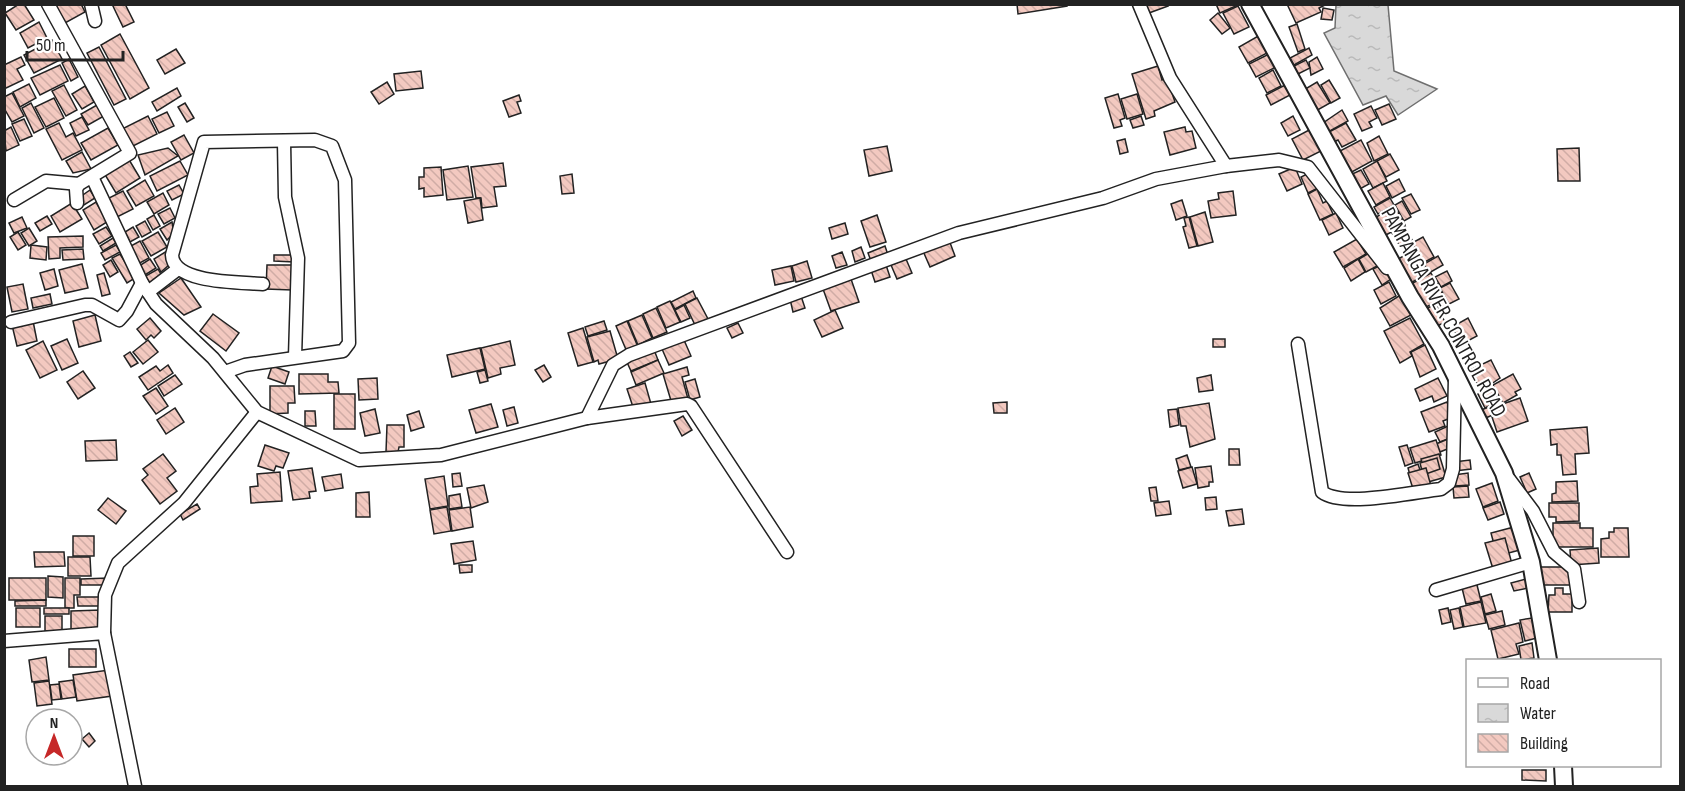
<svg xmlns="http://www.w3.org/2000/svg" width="1685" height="791" viewBox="0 0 1685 791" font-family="'Sofia Sans Condensed',sans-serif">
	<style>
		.water { fill: url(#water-ripples); stroke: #6f6f6f; stroke-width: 1.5 }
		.building { fill: url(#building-back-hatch); stroke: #222; stroke-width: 1.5 }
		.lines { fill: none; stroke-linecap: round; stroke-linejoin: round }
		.street-casing { stroke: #222; stroke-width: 15 }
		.secondary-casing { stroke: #222; stroke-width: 20 }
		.street { stroke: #fff; stroke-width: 12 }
		.secondary { stroke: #fff; stroke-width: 16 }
		.labels { text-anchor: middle; stroke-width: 4.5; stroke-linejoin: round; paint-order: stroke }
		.street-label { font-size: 21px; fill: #222; stroke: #fff }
	</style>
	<defs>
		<pattern id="water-ripples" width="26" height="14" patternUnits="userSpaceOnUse" patternTransform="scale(1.5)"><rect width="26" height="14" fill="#d9d9d9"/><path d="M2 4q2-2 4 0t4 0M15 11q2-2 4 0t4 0" fill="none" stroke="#bababa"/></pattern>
		<pattern id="building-back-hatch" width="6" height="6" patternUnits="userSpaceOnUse" patternTransform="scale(1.5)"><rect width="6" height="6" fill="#f3c9c0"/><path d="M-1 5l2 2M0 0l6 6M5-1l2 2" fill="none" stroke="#d0aca5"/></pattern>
	</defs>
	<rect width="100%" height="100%" fill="#fff"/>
	<polygon class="water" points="1336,5 1388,5 1394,71 1437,89 1398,115 1386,96 1363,105 1324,33 1335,28"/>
	<g class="building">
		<polygon points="19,4 24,4 34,20 16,30 5,13"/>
		<polygon points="55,4 81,4 85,12 65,23"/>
		<polygon points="112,4 125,4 134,22 123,27"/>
		<polygon points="1017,4 1067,4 1067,6 1018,14"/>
		<polygon points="1146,4 1167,4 1168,6 1149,13"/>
		<polygon points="1216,4 1237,4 1238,5 1220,13"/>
		<polygon points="1287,4 1324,4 1325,5 1319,8 1321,12 1296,23"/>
		<polygon points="1238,6 1249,27 1234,34 1223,13"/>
		<polygon points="1323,8 1334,10 1332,20 1321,19"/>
		<polygon points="1218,13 1230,28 1222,34 1210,20"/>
		<polygon points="39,22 47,38 28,48 20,33"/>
		<polygon points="1297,24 1305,49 1298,52 1289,27"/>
		<polygon points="120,34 149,88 130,99 101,45"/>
		<polygon points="1260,35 1269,52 1248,63 1239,47"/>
		<polygon points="52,40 62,59 34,73 24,55"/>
		<polygon points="99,47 126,99 114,105 87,53"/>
		<polygon points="1309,48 1312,55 1294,65 1290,58"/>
		<polygon points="176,49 185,63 165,74 157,60"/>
		<polygon points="1271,53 1278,66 1256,77 1249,64"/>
		<polygon points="21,57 25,65 17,69 23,80 4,89 4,65"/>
		<polygon points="1317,57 1323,69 1311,75 1309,62"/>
		<polygon points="69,59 78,77 71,81 62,63"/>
		<polygon points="1306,60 1310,68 1298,74 1294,66"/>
		<polygon points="60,65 68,81 40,95 31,78"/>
		<polygon points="1158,66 1162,80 1167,78 1175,102 1154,111 1155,116 1146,119 1132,74"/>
		<polygon points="1273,70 1281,86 1267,93 1259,78"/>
		<polygon points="421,71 423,88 396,91 394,74"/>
		<polygon points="1329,80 1340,98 1331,103 1321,85"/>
		<polygon points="387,82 394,94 379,104 371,92"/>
		<polygon points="1317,82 1330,103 1314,112 1302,91"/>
		<polygon points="29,84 36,98 20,107 13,92"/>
		<polygon points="1287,84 1292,94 1271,105 1266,95"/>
		<polygon points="64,85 77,110 66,116 52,91"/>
		<polygon points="85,86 94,102 82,109 72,94"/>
		<polygon points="177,88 181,96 157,111 152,102"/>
		<polygon points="12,93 24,116 12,122 4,108 4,97"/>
		<polygon points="1118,94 1125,118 1120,120 1122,126 1114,128 1105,98"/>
		<polygon points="1137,94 1143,114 1127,119 1121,99"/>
		<polygon points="519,95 521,101 517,102 521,113 509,117 503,101"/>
		<polygon points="54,98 64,118 46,127 35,107"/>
		<polygon points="31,103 44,128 34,133 22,108"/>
		<polygon points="185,103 194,118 187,122 178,107"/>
		<polygon points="1389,104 1396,119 1382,125 1375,110"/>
		<polygon points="97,105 104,116 88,125 81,114"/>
		<polygon points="1371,106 1377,118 1369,122 1372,127 1362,131 1354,114"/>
		<polygon points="1342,110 1348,121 1328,132 1323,123"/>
		<polygon points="167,112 174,126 159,133 152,119"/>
		<polygon points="148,116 157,134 131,147 122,129"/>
		<polygon points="1141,116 1144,125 1133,128 1130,120"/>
		<polygon points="1293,116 1300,130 1288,136 1281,123"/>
		<polygon points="82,117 89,130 76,136 70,123"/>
		<polygon points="24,119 32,136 20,141 12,124"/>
		<polygon points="59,123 66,137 73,133 82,150 62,160 46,129"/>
		<polygon points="1346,123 1356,140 1342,147 1338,140 1334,142 1329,132"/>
		<polygon points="11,127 19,145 6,151 4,131"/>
		<polygon points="1185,127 1186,132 1192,131 1196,148 1170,155 1164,132"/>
		<polygon points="108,128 118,145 91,160 81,143"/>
		<polygon points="1311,129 1323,150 1303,160 1292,139"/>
		<polygon points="184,135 194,153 181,160 171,142"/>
		<polygon points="1379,136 1388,154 1374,161 1367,143"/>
		<polygon points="1125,139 1128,152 1120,154 1117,141"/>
		<polygon points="1361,140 1372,161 1350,173 1338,152"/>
		<polygon points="887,146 892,171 869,176 864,150"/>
		<polygon points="168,148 178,156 145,175 138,155"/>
		<polygon points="1579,148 1580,181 1558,181 1557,149"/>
		<polygon points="82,152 91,169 73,173 66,161"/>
		<polygon points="1390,154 1399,170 1386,177 1377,161"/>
		<polygon points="128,158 140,178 116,193 104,173"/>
		<polygon points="180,161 188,175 157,191 150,176"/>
		<polygon points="1377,161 1387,181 1373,188 1363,169"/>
		<polygon points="503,163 506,186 494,187 497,206 482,208 481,198 476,198 471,167"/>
		<polygon points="468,166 473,197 447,200 443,170"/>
		<polygon points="441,167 443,195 424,197 424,188 419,189 419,177 424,177 424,168"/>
		<polygon points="1295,167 1302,184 1287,191 1279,174"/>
		<polygon points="1361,170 1369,184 1358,190 1350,175"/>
		<polygon points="1311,172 1318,188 1308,193 1301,177"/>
		<polygon points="572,174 574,193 562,194 560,176"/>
		<polygon points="1399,179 1405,191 1392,198 1386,186"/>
		<polygon points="145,180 154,196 136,206 127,191"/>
		<polygon points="1383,183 1390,197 1376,205 1368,191"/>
		<polygon points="179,185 184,194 172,200 167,191"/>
		<polygon points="1317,189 1323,203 1327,201 1333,214 1320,220 1308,194"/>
		<polygon points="90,190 95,198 84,205 80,197"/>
		<polygon points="123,191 133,209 115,218 105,200"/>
		<polygon points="1233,191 1236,215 1211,218 1208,201 1219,199 1218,193"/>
		<polygon points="163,193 169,205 154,214 147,202"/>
		<polygon points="1411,194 1420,210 1411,214 1402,198"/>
		<polygon points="480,198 483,220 468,223 464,201"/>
		<polygon points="1390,198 1394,205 1378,214 1374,207"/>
		<polygon points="1182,200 1187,216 1176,220 1171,204"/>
		<polygon points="1402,201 1411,217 1404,221 1395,205"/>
		<polygon points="96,202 107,222 94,230 83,210"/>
		<polygon points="72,203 82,219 60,232 51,216"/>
		<polygon points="1395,207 1405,225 1384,236 1374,218"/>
		<polygon points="170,208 175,218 164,224 158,214"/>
		<polygon points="1205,212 1213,242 1198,246 1190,217"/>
		<polygon points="1336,213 1343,228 1329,235 1322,220"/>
		<polygon points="154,215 160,226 153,230 147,219"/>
		<polygon points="877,215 886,242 870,247 861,221"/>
		<polygon points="47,216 52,224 40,231 35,223"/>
		<polygon points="22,217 27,228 14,233 9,223"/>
		<polygon points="1189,217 1197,246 1189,248 1183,227 1186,226 1184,218"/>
		<polygon points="145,221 151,232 142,237 136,226"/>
		<polygon points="172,222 174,233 167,240 160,229"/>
		<polygon points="845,223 848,234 832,239 829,228"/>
		<polygon points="1405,226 1412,240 1400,246 1392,233"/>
		<polygon points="106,227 112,236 99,244 93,234"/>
		<polygon points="133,227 139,237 130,242 125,232"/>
		<polygon points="29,228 37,241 29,246 21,233"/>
		<polygon points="18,232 26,245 18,250 10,237"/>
		<polygon points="158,232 167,247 151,256 142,241"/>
		<polygon points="83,236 83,247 60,248 60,258 49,259 48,237"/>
		<polygon points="1423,237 1434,257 1423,263 1412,243"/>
		<polygon points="113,238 116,243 103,251 100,246"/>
		<polygon points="1357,239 1366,254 1343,267 1334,252"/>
		<polygon points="949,240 955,256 930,267 923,251"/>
		<polygon points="140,241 149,258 138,264 129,247"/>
		<polygon points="31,245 47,247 46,260 30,258"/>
		<polygon points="116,245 120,252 105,260 101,253"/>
		<polygon points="885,246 888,255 871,261 868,253"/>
		<polygon points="861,247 865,258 855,262 852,251"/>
		<polygon points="83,249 84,259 63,260 62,250"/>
		<polygon points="1415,250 1428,273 1409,284 1396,260"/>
		<polygon points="167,251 170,264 161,272 154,259"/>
		<polygon points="842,252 847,265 836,268 832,256"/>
		<polygon points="1371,252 1379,265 1366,272 1359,259"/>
		<polygon points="120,254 135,278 127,283 112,258"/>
		<polygon points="274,255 294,255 294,262 274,261"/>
		<polygon points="1438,256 1443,265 1429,273 1424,264"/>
		<polygon points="150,259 156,268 145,275 139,266"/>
		<polygon points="906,259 912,273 897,279 891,265"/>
		<polygon points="1358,259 1365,272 1351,281 1344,268"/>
		<polygon points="111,260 118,272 110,277 103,265"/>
		<polygon points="807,261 812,278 796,282 792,266"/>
		<polygon points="82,264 88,288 65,293 59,270"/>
		<polygon points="1383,264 1391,279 1382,285 1373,269"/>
		<polygon points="267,265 293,265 292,290 266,289"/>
		<polygon points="886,265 890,277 875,282 871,270"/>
		<polygon points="791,266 794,281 775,285 772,270"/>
		<polygon points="54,269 58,286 45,290 40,273"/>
		<polygon points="158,269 162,276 146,286 142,278"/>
		<polygon points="1447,271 1452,281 1441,287 1435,277"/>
		<polygon points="104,273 110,294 102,296 97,275"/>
		<polygon points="1431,273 1445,298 1424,308 1411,284"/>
		<polygon points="181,278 201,307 184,315 159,293"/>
		<polygon points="851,279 859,302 831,311 823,289"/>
		<polygon points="1389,282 1396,296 1381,304 1374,290"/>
		<polygon points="1450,283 1459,299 1449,304 1440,288"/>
		<polygon points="23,284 28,309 12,312 7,287"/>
		<polygon points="693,291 696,298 675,309 671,302"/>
		<polygon points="50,294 52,304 33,308 31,298"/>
		<polygon points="1402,294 1413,314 1390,326 1380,308"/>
		<polygon points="801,296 805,308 793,312 790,299"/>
		<polygon points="697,298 708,319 695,325 685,304"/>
		<polygon points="1445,299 1450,308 1441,312 1436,303"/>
		<polygon points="670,301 680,322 666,328 657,307"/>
		<polygon points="1435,304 1445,322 1434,328 1424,310"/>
		<polygon points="684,305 690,318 681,322 675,310"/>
		<polygon points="656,308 667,332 653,338 643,314"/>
		<polygon points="835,310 843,328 822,337 814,320"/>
		<polygon points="213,314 239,333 226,351 200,331"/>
		<polygon points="95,315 101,341 79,347 73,321"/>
		<polygon points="642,315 652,338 638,345 628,321"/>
		<polygon points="150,318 161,331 154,338 151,335 146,340 137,329"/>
		<polygon points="1410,318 1424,344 1410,352 1412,356 1400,363 1384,331"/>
		<polygon points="1468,318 1477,336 1462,344 1452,327"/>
		<polygon points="33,321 37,341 17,346 12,325"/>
		<polygon points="604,321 607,330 588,336 585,327"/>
		<polygon points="627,321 638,347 627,352 616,326"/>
		<polygon points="738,323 743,333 732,338 727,328"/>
		<polygon points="583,328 593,362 578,366 568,333"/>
		<polygon points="610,331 618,359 599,364 598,360 594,362 587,337"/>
		<polygon points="67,339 78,363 62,370 51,346"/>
		<rect x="1213" y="339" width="12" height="8"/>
		<polygon points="148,340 158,352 143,364 133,352"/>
		<polygon points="684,340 691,356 669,365 662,349"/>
		<polygon points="43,341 57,370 40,378 26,350"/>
		<polygon points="510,341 515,365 500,368 501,374 488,378 481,348"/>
		<polygon points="1425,345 1436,369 1420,377 1411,352"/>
		<polygon points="653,347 658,360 631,371 625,358"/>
		<polygon points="480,348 485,369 452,377 447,355"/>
		<polygon points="130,352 138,363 131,367 124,356"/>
		<polygon points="658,360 664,373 636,385 631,372"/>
		<polygon points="1491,360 1500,378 1481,391 1470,370"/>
		<polygon points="168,365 173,373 148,390 139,377 156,366 160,371"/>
		<polygon points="544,365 551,377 543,382 535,370"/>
		<polygon points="272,366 289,372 285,384 268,378"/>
		<polygon points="687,367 689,375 682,377 688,399 672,404 663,374"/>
		<polygon points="485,370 488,381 480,383 477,372"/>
		<polygon points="83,371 95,388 78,399 67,382"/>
		<polygon points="299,374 328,374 328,382 338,382 339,393 299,394"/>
		<polygon points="1513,374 1521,389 1515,392 1517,395 1503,403 1493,385"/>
		<polygon points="175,375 182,384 164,396 158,386"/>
		<polygon points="1211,375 1213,390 1199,392 1197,378"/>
		<polygon points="377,378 378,399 359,400 358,379"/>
		<polygon points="1438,378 1447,396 1434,402 1432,396 1420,401 1415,389"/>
		<polygon points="695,379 700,397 690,400 685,382"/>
		<polygon points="645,383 651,404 634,410 627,389"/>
		<polygon points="270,386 294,386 295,403 288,403 288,413 270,414"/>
		<polygon points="1492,387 1499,401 1485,408 1478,394"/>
		<polygon points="156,388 168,406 156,414 143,396"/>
		<rect x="334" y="394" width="21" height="35"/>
		<polygon points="1520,398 1528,421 1497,432 1492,417 1497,415 1494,407"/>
		<polygon points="1007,402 1007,413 994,413 993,403"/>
		<polygon points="1447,402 1453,417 1443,421 1445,426 1429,432 1421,412"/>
		<polygon points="1209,403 1215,439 1190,447 1186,426 1181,426 1178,408"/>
		<polygon points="491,404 498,427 476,433 469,410"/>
		<polygon points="1492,406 1495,414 1481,420 1478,411"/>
		<polygon points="514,407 518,423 507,426 503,410"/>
		<polygon points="175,408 184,422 166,434 157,420"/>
		<polygon points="375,409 380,433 365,436 360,413"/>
		<polygon points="1177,409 1179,425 1170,427 1168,410"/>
		<polygon points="305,411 315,411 316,426 305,426"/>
		<polygon points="419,411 424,427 411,431 407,415"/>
		<polygon points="683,416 692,430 682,436 674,421"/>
		<polygon points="387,425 404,425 404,447 399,447 398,452 386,452"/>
		<polygon points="1448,426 1453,437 1440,442 1435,432"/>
		<polygon points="1587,427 1589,453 1575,454 1576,474 1563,475 1561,455 1557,455 1557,444 1551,445 1550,430"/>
		<polygon points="1448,439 1452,447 1440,452 1436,444"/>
		<polygon points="116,440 117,460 86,461 85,441"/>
		<polygon points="1436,440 1441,455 1415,463 1410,448"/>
		<polygon points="265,445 289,453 283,468 276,466 274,471 258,466"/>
		<polygon points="1407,445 1413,463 1405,466 1399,447"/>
		<polygon points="1229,449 1239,449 1240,465 1229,465"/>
		<polygon points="163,454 176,471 167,478 177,491 160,504 142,480 148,475 143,469"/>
		<polygon points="1439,454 1446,477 1428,482 1421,459"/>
		<polygon points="1187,455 1191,467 1179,470 1176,459"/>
		<polygon points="1437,458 1440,469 1423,475 1420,463"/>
		<polygon points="1470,460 1471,469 1455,471 1454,462"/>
		<polygon points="1418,464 1423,479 1412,483 1408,468"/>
		<polygon points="1211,466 1213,482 1209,482 1209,486 1198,488 1195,468"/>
		<polygon points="1192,467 1197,484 1183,488 1178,471"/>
		<polygon points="312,468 316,491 309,492 310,498 293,500 288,471"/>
		<polygon points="1426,468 1431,486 1414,492 1408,473"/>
		<polygon points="280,472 282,501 251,503 250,487 258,486 257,474"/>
		<polygon points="460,473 462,486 453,487 452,474"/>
		<polygon points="1468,473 1469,485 1455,486 1454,475"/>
		<polygon points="1529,473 1536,489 1527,493 1520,477"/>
		<polygon points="341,474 343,488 325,491 322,477"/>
		<polygon points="444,476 448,506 430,509 425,479"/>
		<polygon points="1577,481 1578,501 1552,502 1552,494 1556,493 1556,482"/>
		<polygon points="1492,483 1498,501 1483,507 1476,489"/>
		<polygon points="484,485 488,502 471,508 467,488"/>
		<polygon points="1468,486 1469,497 1454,498 1453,487"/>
		<polygon points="1156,487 1158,501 1151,501 1149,488"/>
		<polygon points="369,492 370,517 356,517 356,493"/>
		<polygon points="460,494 462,507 449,509 449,496"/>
		<polygon points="1216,497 1217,509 1206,510 1205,498"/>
		<polygon points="108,498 126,511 116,524 98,510"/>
		<polygon points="1169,501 1171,514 1156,516 1154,503"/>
		<polygon points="1500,502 1504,514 1488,520 1483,508"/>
		<polygon points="1549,503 1579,503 1579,521 1556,522 1556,517 1549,517"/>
		<polygon points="197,504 200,509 183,520 180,514"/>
		<polygon points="447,507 451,531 434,534 430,510"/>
		<polygon points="470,507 473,527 452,531 449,510"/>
		<polygon points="1242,509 1244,524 1229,526 1226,511"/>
		<polygon points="1553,523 1580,523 1580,528 1593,528 1593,547 1553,547"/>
		<polygon points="1514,527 1520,550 1497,556 1491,533"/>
		<polygon points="1614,528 1628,528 1629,557 1601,557 1601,539 1609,538 1609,532 1614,532"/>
		<rect x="73" y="536" width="21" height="20"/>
		<polygon points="1505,538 1512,564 1493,569 1485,543"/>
		<polygon points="473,541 476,560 454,564 451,544"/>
		<polygon points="1598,548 1599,563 1571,565 1570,550"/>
		<polygon points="34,552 64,552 65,566 35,567"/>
		<polygon points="68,557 90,557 91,576 68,576"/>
		<polygon points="459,565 472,565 472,572 460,573"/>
		<rect x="1541" y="567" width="29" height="18"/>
		<polygon points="48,576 63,577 63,598 48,597"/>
		<rect x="9" y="578" width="37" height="22"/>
		<polygon points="65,578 80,578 80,595 74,595 74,608 65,608"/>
		<polygon points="108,578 108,585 81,585 81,579"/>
		<polygon points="1526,579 1528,588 1514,591 1511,583"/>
		<polygon points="1476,581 1481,601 1466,604 1461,584"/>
		<polygon points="1555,588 1563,588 1563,594 1572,594 1572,612 1548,612 1549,595 1555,595"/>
		<polygon points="1491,594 1496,611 1485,614 1481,597"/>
		<polygon points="77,597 100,597 100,606 78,606"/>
		<polygon points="46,600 46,606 15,606 15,601"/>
		<polygon points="1481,602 1486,623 1464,627 1460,607"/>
		<rect x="16" y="608" width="24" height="19"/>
		<rect x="44" y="608" width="25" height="6"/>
		<polygon points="1448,608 1451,622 1442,624 1439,610"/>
		<polygon points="1459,608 1463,627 1454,629 1450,610"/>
		<polygon points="101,610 101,629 71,630 71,611"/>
		<polygon points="1502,611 1505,625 1489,629 1485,615"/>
		<rect x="45" y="616" width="17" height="15"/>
		<polygon points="1532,618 1537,638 1525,641 1520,620"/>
		<polygon points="1519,623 1523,642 1516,644 1519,654 1498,659 1491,630"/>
		<polygon points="1532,643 1534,658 1521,660 1519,646"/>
		<rect x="69" y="649" width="27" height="18"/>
		<polygon points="46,657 49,680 32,682 29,660"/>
		<polygon points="109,670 112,696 77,701 73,675"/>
		<polygon points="73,680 76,697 62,699 59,682"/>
		<polygon points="49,681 52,704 37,706 34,683"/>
		<polygon points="59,684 61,699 52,700 50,685"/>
		<polygon points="89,733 95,741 89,747 82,739"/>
		<polygon points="1522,770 1546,770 1546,781 1522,780"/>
	</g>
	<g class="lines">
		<g class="street-casing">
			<g id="street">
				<polyline points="48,4 130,153 79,184 76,189 77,203"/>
				<polyline points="91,4 95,21"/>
				<polyline points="1139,4 1170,78 1226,166 1279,160 1308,167 1387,268"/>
				<polyline points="284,142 285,197 298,258 295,357"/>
				<polyline points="92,177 142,283 156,304 213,358 257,412 359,460 441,455 587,418 687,404 691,406 787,552"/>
				<polyline points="14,200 46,181 79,184"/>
				<polyline points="148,292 178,269"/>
				<polyline points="11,322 85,305 92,305 119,320 127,311 142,283"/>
				<path d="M1298,344L1322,492C1343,508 1414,492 1441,489L1449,483L1453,469L1455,378"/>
				<path d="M225,372L245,365L343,351L349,343L345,180L332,146L315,140L204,142L172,255C173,284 241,282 263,284"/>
				<polyline points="587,418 613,365 629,355 959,233 1103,198 1156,179 1226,166"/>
				<polyline points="1509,479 1533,511 1554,552 1574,569 1579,602"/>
				<polyline points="1436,590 1531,562"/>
				<polyline points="104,633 105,595 118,563 184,503 257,412"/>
				<polyline points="4,641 104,633 135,786"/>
			</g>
		</g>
		<g class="secondary-casing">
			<g id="secondary">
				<polyline points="1250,4 1410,297 1441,346 1504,473 1531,562 1548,660"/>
				<polyline points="1563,766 1564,786"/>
			</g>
		</g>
		<use href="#street" class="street"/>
		<use href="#secondary" class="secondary"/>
	</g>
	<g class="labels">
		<g class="street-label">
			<text transform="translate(1444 312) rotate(61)" y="7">PAMPANGA RIVER CONTROL ROAD</text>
		</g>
	</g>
	<rect width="1685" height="791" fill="none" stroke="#222222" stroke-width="12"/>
	<rect x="1466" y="659" width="195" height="108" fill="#ffffff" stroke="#a7a7a7" stroke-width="1.5"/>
	<rect x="1478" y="678" width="30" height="9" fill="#ffffff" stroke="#a7a7a7" stroke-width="1.5"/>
	<text x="1520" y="689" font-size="18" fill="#222222">Road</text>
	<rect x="1478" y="704" width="30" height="18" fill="url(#water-ripples)" stroke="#a7a7a7" stroke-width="1.5"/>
	<text x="1520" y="719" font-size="18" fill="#222222">Water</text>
	<rect x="1478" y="734" width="30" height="18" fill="url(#building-back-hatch)" stroke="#a7a7a7" stroke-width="1.5"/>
	<text x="1520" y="749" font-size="18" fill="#222222">Building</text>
	<g transform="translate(54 737)"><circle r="28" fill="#ffffff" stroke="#a7a7a7" stroke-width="1.5"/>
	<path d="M0-4.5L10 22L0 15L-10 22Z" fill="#c62828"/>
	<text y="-9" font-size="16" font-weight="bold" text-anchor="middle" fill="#222222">N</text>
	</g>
	<path d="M27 51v9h96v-9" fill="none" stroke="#222222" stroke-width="3"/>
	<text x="36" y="51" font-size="18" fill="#222222" stroke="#ffffff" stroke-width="4.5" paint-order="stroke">50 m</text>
</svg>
